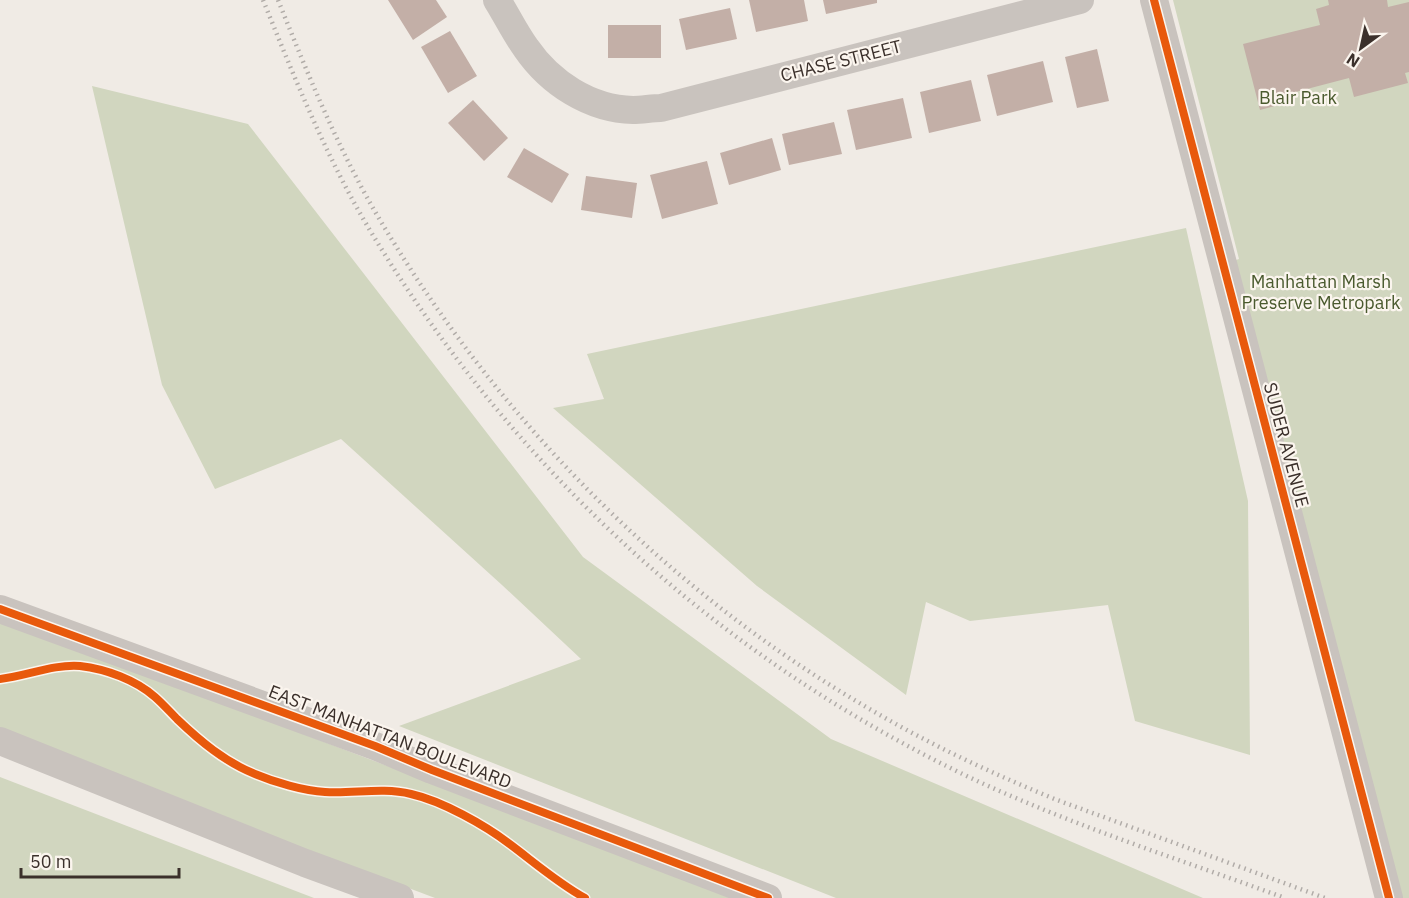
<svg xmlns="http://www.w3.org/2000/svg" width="1409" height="898" viewBox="0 0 1409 898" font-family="'IBM Plex Sans',sans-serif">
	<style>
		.green { fill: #d1d6bf }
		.building { fill: #c3afa7 }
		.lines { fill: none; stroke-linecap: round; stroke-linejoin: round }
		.minor { stroke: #c9c3be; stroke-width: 28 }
		.rail { stroke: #b1aca8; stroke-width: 4.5; stroke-dasharray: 1.5 4.5; stroke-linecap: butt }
		.cycleway-casing { stroke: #fbf5ee; stroke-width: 11 }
		.cycleway { stroke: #e8590c; stroke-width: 8 }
		.labels { text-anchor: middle; stroke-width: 4.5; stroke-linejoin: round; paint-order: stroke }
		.street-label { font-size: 18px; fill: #3b302b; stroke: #fbf5ee }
		.park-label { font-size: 18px; fill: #4a5a2e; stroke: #fbf5ee }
	</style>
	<rect width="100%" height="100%" fill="#f0ebe5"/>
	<g class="green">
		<polygon points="1173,0 1409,0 1409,898 1389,898 1223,264 1239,259"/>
		<polygon points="92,86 248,124 583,557 831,739 1203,898 836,898 399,726 581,659 502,585 341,439 215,489 162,385"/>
		<polygon points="1186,228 1248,501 1250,755 1135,721 1108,605 970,621 926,602 906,695 757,586 553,408 604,399 587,354"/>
		<polygon points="0,619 12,623 734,898 435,898 266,834 0,729"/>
		<polygon points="0,777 314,898 0,898"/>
	</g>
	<g class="building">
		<polygon points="388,0 436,0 447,17 413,40"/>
		<polygon points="749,0 804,0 808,21 756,32"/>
		<polygon points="823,0 877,0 877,3 826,14"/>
		<polygon points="1328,0 1387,0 1388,7 1409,2 1409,72 1405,73 1408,83 1354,97 1349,78 1284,95 1286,103 1260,110 1243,44 1320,25 1316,9 1329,5"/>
		<polygon points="730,8 737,39 686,50 679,19"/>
		<rect x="608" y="25" width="53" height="33"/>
		<polygon points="450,31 477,76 448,93 421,47"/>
		<polygon points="1097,49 1109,101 1077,108 1065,57"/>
		<polygon points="1043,61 1053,102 997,116 987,75"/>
		<polygon points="971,80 981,121 929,133 920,92"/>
		<polygon points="903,98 912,138 856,150 847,110"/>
		<polygon points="473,100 508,138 484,161 448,123"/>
		<polygon points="834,122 842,154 789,165 782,134"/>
		<polygon points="772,138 781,170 729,185 720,153"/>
		<polygon points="524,148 569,174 552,203 507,177"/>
		<polygon points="707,161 718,204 662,219 650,175"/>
		<polygon points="586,176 637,183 632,218 581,210"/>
	</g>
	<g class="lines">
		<g class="minor">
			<path d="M497,0C507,16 515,33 526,48C550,83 590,109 633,110C642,110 652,108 661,108L1080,0"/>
			<polyline points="1154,0 1389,898"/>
			<polyline points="0,609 375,746 432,770 768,898"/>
			<polyline points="0,741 305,863 400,898"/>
		</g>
		<g class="rail">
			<path d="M263,0C295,79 327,159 371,232C516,472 719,658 973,779C1074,826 1181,860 1285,898"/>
			<path d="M278,0C309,77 340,154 383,225C504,427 675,598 880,715C937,748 996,775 1057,800L1325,898"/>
		</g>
		<g class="cycleway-casing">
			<g id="cycleway">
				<polyline points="1154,0 1389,898"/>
				<polyline points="0,609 375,746 432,770 768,898"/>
				<path d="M0,679C27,676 53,664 80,666C106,669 136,680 155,697C163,704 170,712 177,719C200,741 225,762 255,774C274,782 304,791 325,792C353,794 382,787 411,794C442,801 485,825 511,845C535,863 558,883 585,898"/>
			</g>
		</g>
		<use href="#cycleway" class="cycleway"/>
	</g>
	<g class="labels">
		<g class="street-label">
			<text transform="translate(841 61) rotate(-14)" y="6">CHASE STREET</text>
			<text transform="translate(1286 445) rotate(75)" y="6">SUDER AVENUE</text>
			<text transform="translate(390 737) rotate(21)" y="6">EAST MANHATTAN BOULEVARD</text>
		</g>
		<g class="park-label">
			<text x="1298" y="104">Blair Park</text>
			<text x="1321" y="288">Manhattan Marsh<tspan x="1321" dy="21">Preserve Metropark</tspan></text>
		</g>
	</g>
	<g transform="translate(1361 48) rotate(213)" stroke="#fbf5ee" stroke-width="4.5" paint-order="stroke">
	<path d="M0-4.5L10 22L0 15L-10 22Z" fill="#3b302b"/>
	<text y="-9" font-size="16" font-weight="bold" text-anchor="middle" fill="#3b302b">N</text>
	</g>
	<path d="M21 868v9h158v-9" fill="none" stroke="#3b302b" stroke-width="3"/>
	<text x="30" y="868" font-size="18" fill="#3b302b" stroke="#fbf5ee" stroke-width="4.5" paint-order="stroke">50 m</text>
</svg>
